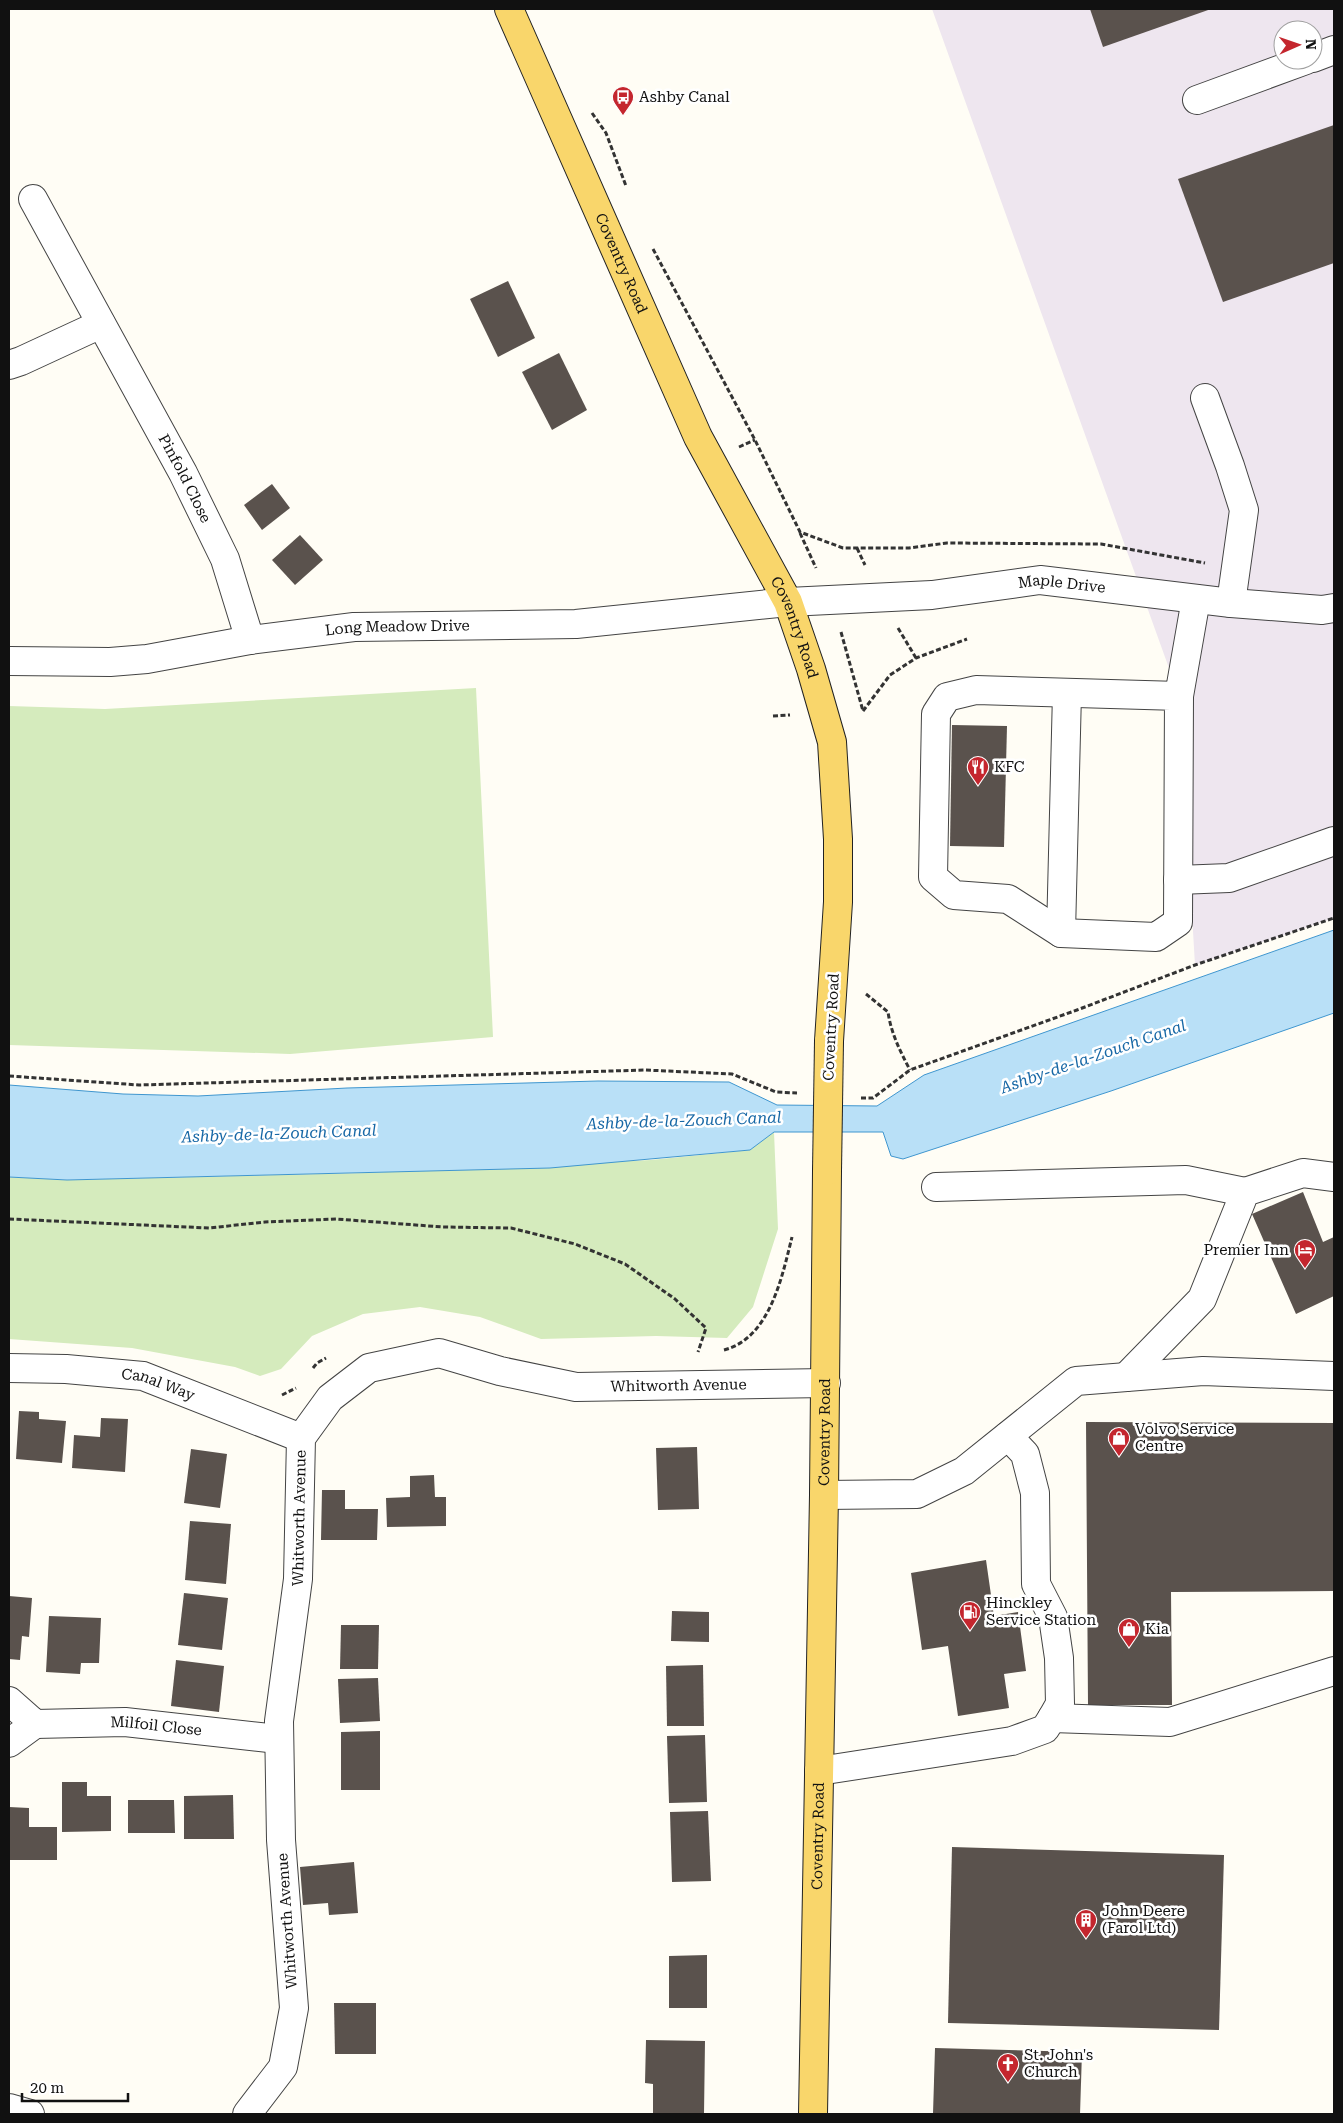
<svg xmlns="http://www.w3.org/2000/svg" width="1343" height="2123" viewBox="0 0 1343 2123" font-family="'Roboto Serif',serif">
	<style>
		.industrial { fill: #eee6ef; fill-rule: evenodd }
		.green { fill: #d5ebbd }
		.water { fill: #b9e0f7; stroke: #3f96cf }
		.building { fill: #5a524d }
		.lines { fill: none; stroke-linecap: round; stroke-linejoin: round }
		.minor-casing { stroke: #444; stroke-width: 30 }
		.major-casing { stroke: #222; stroke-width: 30 }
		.path { stroke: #333; stroke-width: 3; stroke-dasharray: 5 2.5; stroke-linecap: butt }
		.minor { stroke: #fff; stroke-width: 28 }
		.major { stroke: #f9d66b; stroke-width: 28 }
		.major-bridge-casing { stroke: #222; stroke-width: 30; stroke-linecap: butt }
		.major-bridge { stroke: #f9d66b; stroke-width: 28 }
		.labels { text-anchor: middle; stroke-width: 5; stroke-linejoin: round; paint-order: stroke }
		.poi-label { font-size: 15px; fill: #111; stroke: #fff; text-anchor: start }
		.street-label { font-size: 15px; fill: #111; stroke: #fff }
		.water-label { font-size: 16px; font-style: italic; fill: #1768a6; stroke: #fff }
	</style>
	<rect width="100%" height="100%" fill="#fffdf5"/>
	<path class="industrial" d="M932,9H1334V918L1195,965L1179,696ZM1283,30H1313V60H1283Z"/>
	<g class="green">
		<polygon points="476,688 493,1037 290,1054 9,1045 9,706 105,709"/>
		<polygon points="774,1132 778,1229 753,1307 727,1338 656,1336 541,1339 480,1317 420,1307 363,1314 312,1336 281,1369 260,1376 235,1367 132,1348 9,1339 9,1177 67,1180 364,1173 651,1160 750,1150"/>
	</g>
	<polygon class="water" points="1334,930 1334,1013 1111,1091 903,1159 891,1156 883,1132 774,1132 750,1150 550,1168 67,1180 9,1177 9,1085 123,1094 198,1096 347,1088 598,1081 729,1082 777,1105 877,1106 924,1075"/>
	<g class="building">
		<polygon points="1090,9 1211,9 1103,47"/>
		<polygon points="1334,125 1334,263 1223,302 1178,179"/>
		<polygon points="508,281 535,338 498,357 470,299"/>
		<polygon points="559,353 587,410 552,430 522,372"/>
		<polygon points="272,484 290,508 262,530 244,505"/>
		<polygon points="300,535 323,560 295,585 272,560"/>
		<polygon points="952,725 1007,726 1004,847 950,846"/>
		<polygon points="1303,1192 1323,1242 1334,1237 1334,1296 1296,1314 1252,1214"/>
		<polygon points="19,1411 39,1412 39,1419 66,1421 62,1463 16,1459"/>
		<polygon points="101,1418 128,1419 125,1472 72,1468 74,1435 100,1437"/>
		<polygon points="1086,1422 1334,1423 1334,1591 1171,1592 1172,1705 1088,1705"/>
		<polygon points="697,1447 699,1509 658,1510 656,1448"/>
		<polygon points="191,1449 227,1454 220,1508 184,1503"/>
		<polygon points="434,1475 435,1497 446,1497 446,1526 387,1527 386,1498 410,1497 410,1476"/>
		<polygon points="322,1490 345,1490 345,1509 378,1509 377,1540 321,1540"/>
		<polygon points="190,1521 231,1524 226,1584 185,1580"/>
		<polygon points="986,1560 994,1616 1018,1612 1026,1671 1004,1674 1009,1708 958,1716 948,1646 922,1650 911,1573"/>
		<polygon points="184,1593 228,1598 222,1650 178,1645"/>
		<polygon points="9,1596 32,1598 29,1637 22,1636 20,1660 9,1659"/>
		<polygon points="672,1611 709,1612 709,1642 671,1641"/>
		<polygon points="49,1616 101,1618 99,1663 81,1663 80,1674 46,1672"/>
		<polygon points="341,1625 379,1625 378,1669 340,1669"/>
		<polygon points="176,1660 224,1666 219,1712 171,1706"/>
		<polygon points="703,1665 704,1726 667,1726 666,1666"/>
		<polygon points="378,1678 380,1721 340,1723 338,1679"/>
		<polygon points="380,1731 380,1790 341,1790 341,1732"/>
		<polygon points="705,1735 707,1802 669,1803 667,1736"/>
		<polygon points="62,1782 87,1782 87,1796 111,1796 111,1831 62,1832"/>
		<polygon points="233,1795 234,1839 184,1839 184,1796"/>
		<polygon points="128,1800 174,1800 175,1833 128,1833"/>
		<polygon points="9,1807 29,1808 29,1827 57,1827 57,1860 9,1860"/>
		<polygon points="708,1811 711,1881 672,1882 670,1812"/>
		<polygon points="952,1847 1224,1855 1219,2030 948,2023"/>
		<polygon points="354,1862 358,1913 329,1915 328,1903 303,1905 300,1867"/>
		<polygon points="707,1955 707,2008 669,2008 669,1956"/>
		<polygon points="334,2003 376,2003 376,2054 335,2054"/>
		<polygon points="646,2040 705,2041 704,2114 653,2114 653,2084 645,2083"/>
		<polygon points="935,2048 1082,2052 1080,2114 933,2114"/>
	</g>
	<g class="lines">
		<g class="minor-casing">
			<g id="minor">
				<polyline points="1313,58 1334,50"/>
				<polyline points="1197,100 1306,60"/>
				<path id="s1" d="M33,199L183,473L225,559L250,640"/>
				<polyline points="9,365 21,361 101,324"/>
				<polyline points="1205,398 1230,466 1244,510 1231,603"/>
				<path id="s2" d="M9,661L110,662L147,659L250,640L354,627L576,624L788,602L932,595L1040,580L1231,603L1322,610L1334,608"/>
				<polyline points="1179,696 976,690 947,697 936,714 933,877 954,895 1008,899 1061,933 1156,937 1178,922 1179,696 1196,599"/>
				<polyline points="1178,880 1229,878 1334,841"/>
				<polyline points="1061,933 1067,693"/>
				<polyline points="936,1187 1186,1180 1245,1192"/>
				<path id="s3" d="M9,1368L66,1369L143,1376L301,1438"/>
				<polyline points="1126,1377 1202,1299 1245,1192 1303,1173 1334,1177"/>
				<polyline points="824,1495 917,1494 964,1471 1076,1381 1203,1371 1334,1376"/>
				<path id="s4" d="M9,1701L35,1724L125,1722L278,1739"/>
				<polyline points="1052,1718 1170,1722 1334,1671"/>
				<polyline points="9,1743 35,1724"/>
				<polyline points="819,1771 1012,1741 1045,1729 1052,1718 1060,1704 1059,1658 1053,1617 1036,1584 1035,1493 1025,1454 1008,1436"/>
				<polyline points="9,2108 30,2114"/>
				<path id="s5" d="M247,2114L283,2067L294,2008L281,1840L279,1721L298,1579L301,1438L330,1398L369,1368L439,1353L500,1371L576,1387L826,1383"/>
			</g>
		</g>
		<g class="major-casing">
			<g id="major">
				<path id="s6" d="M509,9L698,437L788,602L811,669L832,742L838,839V902L829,1041"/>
				<path id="s7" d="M813,2114L824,1495L827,1171"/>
			</g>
		</g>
		<g class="path">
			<polyline points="592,113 606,133 626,186"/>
			<polyline points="653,249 755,440 800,532 843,548 909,548 947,543 1101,544 1205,563"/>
			<polyline points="739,447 755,440"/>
			<polyline points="800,533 816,568"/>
			<polyline points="857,548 865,565"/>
			<polyline points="898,628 916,658"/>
			<polyline points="841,632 863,711"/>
			<polyline points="863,711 890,675 916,658 967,639"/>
			<polyline points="773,716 790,715"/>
			<path d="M866,994L888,1012C891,1033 900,1051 910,1070"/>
			<polyline points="9,1076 139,1085 645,1070 732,1074 776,1092 797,1093"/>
			<polyline points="861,1098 873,1098 910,1070 1077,1010 1195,965 1334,918"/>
			<polyline points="9,1219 209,1228 265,1222 336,1219 443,1227 511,1228 575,1244 625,1264 675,1299 706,1328 698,1352"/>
			<path d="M724,1350C770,1338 782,1277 792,1237"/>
			<polyline points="313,1368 317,1363 326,1358"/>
			<polyline points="282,1395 296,1388"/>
		</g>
		<use href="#minor" class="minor"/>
		<use href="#major" class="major"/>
		<g class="major-bridge-casing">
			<polyline id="major-bridge" points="827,1171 829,1041"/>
		</g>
		<use href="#major-bridge" class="major-bridge"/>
	</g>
	<defs>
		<g id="bus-pin" transform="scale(1.125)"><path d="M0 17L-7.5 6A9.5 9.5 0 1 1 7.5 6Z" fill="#c4262e" stroke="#fff"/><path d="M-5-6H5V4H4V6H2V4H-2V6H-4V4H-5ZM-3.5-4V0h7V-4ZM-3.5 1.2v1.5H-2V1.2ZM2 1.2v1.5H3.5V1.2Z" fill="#fff"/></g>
		<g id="restaurant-pin" transform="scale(1.125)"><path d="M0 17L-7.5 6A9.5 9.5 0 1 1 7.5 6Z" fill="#c4262e" stroke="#fff"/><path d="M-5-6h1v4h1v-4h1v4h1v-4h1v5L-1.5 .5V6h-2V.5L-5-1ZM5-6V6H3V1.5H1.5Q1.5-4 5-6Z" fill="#fff"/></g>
		<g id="hotel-pin" transform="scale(1.125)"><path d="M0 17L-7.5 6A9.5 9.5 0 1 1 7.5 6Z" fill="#c4262e" stroke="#fff"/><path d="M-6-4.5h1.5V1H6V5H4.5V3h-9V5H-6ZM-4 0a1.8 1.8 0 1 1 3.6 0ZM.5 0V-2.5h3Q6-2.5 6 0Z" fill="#fff"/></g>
		<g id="shop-pin" transform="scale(1.125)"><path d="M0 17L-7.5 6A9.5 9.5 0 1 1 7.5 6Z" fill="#c4262e" stroke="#fff"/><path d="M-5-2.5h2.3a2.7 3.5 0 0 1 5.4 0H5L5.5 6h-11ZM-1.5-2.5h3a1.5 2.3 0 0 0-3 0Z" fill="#fff"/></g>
		<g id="fuel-pin" transform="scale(1.125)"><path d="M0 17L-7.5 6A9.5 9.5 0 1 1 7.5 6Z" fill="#c4262e" stroke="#fff"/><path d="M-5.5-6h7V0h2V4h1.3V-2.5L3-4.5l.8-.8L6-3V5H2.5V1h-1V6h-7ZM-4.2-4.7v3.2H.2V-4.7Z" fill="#fff"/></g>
		<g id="building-pin" transform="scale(1.125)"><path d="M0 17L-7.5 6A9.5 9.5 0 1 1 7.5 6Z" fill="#c4262e" stroke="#fff"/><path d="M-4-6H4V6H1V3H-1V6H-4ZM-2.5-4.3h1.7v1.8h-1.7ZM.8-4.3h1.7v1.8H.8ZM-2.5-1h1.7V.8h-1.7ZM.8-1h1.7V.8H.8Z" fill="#fff"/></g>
		<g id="church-pin" transform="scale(1.125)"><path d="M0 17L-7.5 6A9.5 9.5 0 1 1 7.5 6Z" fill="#c4262e" stroke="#fff"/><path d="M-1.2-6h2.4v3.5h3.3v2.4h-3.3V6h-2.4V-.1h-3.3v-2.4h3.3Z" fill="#fff"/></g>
	</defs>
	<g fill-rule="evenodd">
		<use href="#bus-pin" x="623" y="97"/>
		<use href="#restaurant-pin" x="978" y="767"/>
		<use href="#hotel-pin" x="1305" y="1250"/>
		<use href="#shop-pin" x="1119" y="1438"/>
		<use href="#fuel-pin" x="970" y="1612"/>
		<use href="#shop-pin" x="1129" y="1629"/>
		<use href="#building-pin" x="1086" y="1920"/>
		<use href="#church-pin" x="1008" y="2064"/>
	</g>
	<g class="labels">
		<g class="poi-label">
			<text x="639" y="102">Ashby Canal</text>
			<text x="994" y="772">KFC</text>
			<text x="1289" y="1255" text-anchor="end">Premier Inn</text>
			<text x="1135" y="1434">Volvo Service<tspan x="1135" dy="17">Centre</tspan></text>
			<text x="986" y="1608">Hinckley<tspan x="986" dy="17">Service Station</tspan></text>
			<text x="1145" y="1634">Kia</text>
			<text x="1102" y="1916">John Deere<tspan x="1102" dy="17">(Farol Ltd)</tspan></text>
			<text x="1024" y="2060">St. John's<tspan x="1024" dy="17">Church</tspan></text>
		</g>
		<g class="street-label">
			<text dy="5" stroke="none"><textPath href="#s6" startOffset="278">Coventry Road</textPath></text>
			<text dy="5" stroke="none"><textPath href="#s1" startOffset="318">Pinfold Close</textPath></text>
			<text dy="5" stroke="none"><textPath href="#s2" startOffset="1058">Maple Drive</textPath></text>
			<text dy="5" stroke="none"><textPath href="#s2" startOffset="391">Long Meadow Drive</textPath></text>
			<text dy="5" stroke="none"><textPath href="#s6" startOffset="682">Coventry Road</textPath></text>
			<text transform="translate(831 1027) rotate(-87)" y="5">Coventry Road</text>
			<text dy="5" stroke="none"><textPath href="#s5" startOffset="1105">Whitworth Avenue</textPath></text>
			<text dy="5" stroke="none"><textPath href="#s3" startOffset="151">Canal Way</textPath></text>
			<text dy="5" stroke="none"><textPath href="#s7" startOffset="682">Coventry Road</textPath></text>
			<text dy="5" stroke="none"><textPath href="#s5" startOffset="611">Whitworth Avenue</textPath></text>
			<text dy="5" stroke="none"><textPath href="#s4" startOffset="156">Milfoil Close</textPath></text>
			<text dy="5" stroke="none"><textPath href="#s7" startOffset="278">Coventry Road</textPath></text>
			<text transform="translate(287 1921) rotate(-94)" y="5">Whitworth Avenue</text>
		</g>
		<g class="water-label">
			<text transform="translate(1093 1056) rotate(-19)" y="6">Ashby-de-la-Zouch Canal</text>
			<text transform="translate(684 1120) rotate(-2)" y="6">Ashby-de-la-Zouch Canal</text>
			<text transform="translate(279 1133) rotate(-2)" y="6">Ashby-de-la-Zouch Canal</text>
		</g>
	</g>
	<rect width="1343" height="2123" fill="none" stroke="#111111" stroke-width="20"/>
	<g transform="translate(1298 45) rotate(88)"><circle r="24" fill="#ffffff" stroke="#a0a0a0"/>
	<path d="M0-4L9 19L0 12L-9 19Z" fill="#c4262e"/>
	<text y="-8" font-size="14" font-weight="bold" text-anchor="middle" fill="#111111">N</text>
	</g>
	<path d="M22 2093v8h106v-8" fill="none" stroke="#111111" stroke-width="2.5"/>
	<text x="30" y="2093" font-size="15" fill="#111111" stroke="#ffffff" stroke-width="4" paint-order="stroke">20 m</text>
</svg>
